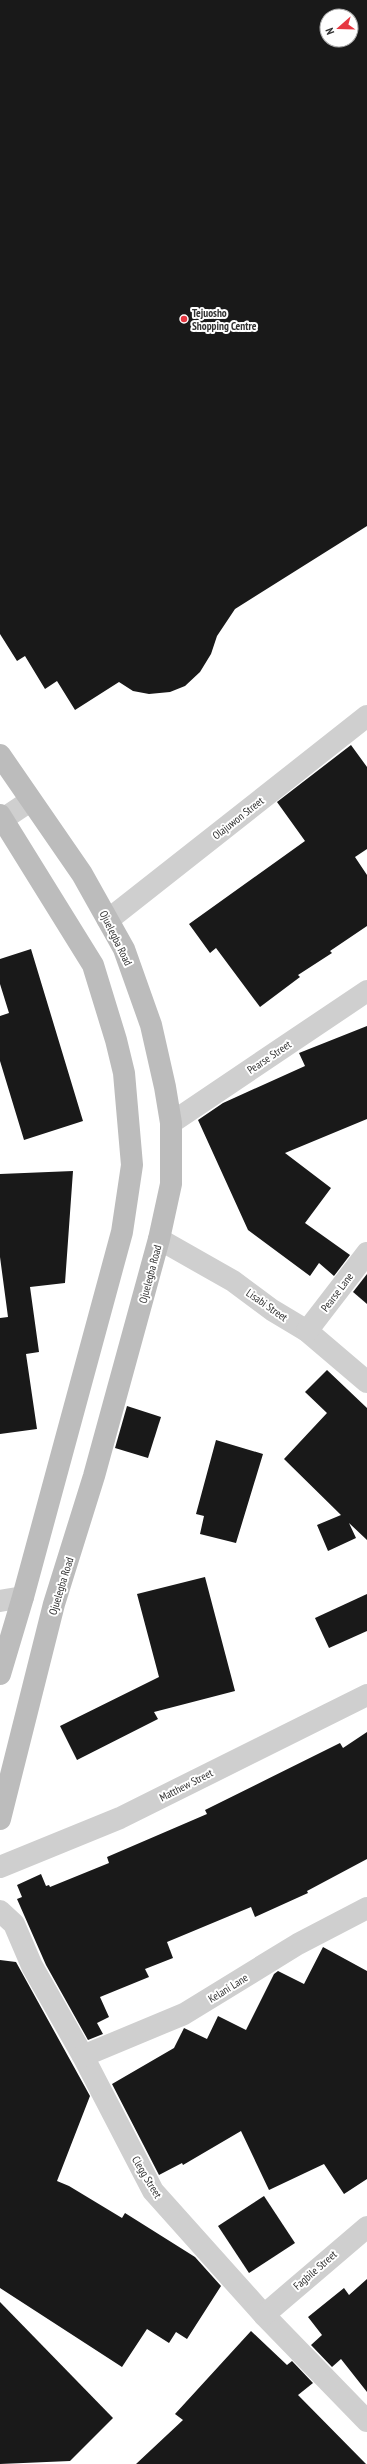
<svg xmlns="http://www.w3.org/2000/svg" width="367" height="2464" viewBox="0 0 367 2464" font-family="'PT Sans Narrow',sans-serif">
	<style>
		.building { fill: #191919; fill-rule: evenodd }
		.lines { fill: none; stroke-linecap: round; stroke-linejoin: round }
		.minor { stroke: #cfcfcf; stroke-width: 22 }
		.secondary { stroke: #bcbcbc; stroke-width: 22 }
		.poi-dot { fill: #e63741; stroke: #fff; stroke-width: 1.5 }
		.labels { text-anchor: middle; stroke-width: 4; stroke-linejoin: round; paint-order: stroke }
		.poi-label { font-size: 11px; font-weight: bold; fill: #323232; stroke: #fff; text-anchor: start }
		.street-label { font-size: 11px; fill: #323232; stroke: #fff }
	</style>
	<rect width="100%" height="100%" fill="#fff"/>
	<g class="building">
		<path d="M0,0H367V526L235,609L217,636L211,654L200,672L185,686L170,692L149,694L133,691L119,682L75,710L57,681L45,689L25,656L17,661L0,634ZM327,16H351V40H327Z"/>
		<polygon points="351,745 367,767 367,849 355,857 367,875 367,926 330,951 332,953 298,975 300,977 260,1007 216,948 210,953 189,924 305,841 277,802"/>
		<polygon points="31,949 83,1121 24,1140 0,1061 0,1016 9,1013 0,984 0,959"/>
		<polygon points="367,1026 367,1119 285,1153 331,1188 305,1223 350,1255 334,1276 319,1263 310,1276 248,1230 198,1120 223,1103 305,1066 299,1053"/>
		<polygon points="73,1171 65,1283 30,1287 39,1352 26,1354 37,1429 0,1434 0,1318 8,1317 0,1257 0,1174"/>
		<polygon points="367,1274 367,1304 353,1292"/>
		<polygon points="327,1370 367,1408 367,1540 349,1523 356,1538 328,1551 317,1525 341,1515 284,1459 327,1413 305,1392"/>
		<polygon points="127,1406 161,1417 148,1458 115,1448"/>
		<polygon points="216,1440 263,1454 236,1543 200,1534 204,1516 196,1514"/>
		<polygon points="205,1577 235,1691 154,1712 158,1719 77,1760 60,1726 159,1677 137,1594"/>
		<polygon points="367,1594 367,1631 329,1648 315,1618"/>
		<polygon points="367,1732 367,1859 307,1891 308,1893 255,1917 251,1907 167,1942 173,1958 145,1969 149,1977 100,1997 109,2017 97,2023 103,2034 88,2040 46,1965 17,1899 22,1897 17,1885 41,1874 46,1886 49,1885 50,1887 109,1863 107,1857 207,1814 205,1810 340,1743 343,1748"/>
		<polygon points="323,1947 367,1971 367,2179 344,2194 324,2164 269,2190 241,2131 183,2165 182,2163 159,2175 112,2084 174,2048 184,2028 207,2039 218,2016 246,2030 274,1974 278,1971 304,1984"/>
		<polygon points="0,1960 16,1962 90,2096 57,2181 69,2186 122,2218 125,2213 195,2257 221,2286 187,2339 176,2332 169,2343 147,2329 122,2367 0,2288"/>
		<polygon points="264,2196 295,2243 249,2273 218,2226"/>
		<polygon points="367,2279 367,2392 341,2359 332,2367 311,2345 322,2335 308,2317 344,2288 349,2295"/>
		<polygon points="0,2302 113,2418 70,2461 0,2464"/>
		<polygon points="251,2331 287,2365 292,2361 313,2383 298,2395 366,2464 136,2464 183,2420 175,2414"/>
	</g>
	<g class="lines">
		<g class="minor">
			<polyline points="0,821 30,801"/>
			<polyline points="108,920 367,716"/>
			<polyline points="171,1123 367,991"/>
			<polyline points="159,1239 233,1281 272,1310 307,1331 367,1382"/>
			<polyline points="307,1331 367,1253"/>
			<polyline points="0,1601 23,1597"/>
			<polyline points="0,1867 120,1818 367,1695"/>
			<polyline points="0,1911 14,1924 32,1966 83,2056 153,2191 264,2315 367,2421"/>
			<polyline points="83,2056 184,2014 298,1944 367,1908"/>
			<polyline points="264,2315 367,2227"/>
		</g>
		<g class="secondary">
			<polyline points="0,755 82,874 124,949 151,1025 165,1087 171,1123 171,1184 159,1239 94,1476 54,1604 0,1819"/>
			<polyline points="0,815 93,965 116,1040 124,1073 132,1165 122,1232 23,1597 0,1674"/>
		</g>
	</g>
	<circle class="poi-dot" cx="184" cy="319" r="4"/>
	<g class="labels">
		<g class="poi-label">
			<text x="192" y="317">Tejuosho<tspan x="192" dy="13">Shopping Centre</tspan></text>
		</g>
		<g class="street-label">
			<text transform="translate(238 818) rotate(-38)" y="4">Olajuwon Street</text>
			<text transform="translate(116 938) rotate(64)" y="4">Ojuelegba Road</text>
			<text transform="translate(269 1057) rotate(-34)" y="4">Pearse Street</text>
			<text transform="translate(150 1274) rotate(-75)" y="4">Ojuelegba Road</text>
			<text transform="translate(337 1292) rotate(-53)" y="4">Pearse Lane</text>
			<text transform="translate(267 1305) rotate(35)" y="4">Lisabi Street</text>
			<text transform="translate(61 1586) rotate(-73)" y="4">Ojuelegba Road</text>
			<text transform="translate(186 1785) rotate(-27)" y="4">Matthew Street</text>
			<text transform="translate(228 1988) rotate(-32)" y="4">Kelani Lane</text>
			<text transform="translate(147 2177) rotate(59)" y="4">Clegg Street</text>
			<text transform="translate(315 2270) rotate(-41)" y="4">Fagbile Street</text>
		</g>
	</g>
	<g transform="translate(339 28) rotate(250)"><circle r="19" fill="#ffffff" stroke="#adadad"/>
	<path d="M0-3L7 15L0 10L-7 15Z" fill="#e63741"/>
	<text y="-6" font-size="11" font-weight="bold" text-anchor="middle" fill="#323232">N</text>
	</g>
</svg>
